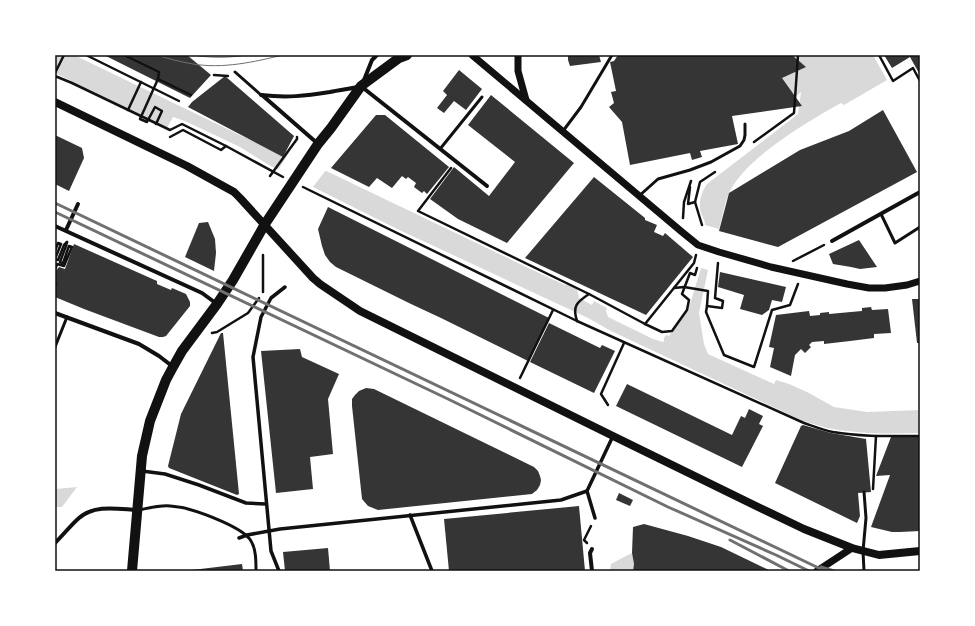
<svg xmlns="http://www.w3.org/2000/svg" width="975" height="626" viewBox="0 0 975 626" font-family="Raleway,sans-serif">
	<style>
		.water { fill: #d9d9d9 }
		.pier { fill: #fff }
		.building { fill: #353535 }
		.lines { fill: none; stroke-linecap: round; stroke-linejoin: round }
		.path { stroke: #111; stroke-width: 2.5 }
		.service { stroke: #111; stroke-width: 3 }
		.pedestrian { stroke: #111; stroke-width: 3.5 }
		.minor { stroke: #111; stroke-width: 4 }
		.tertiary { stroke: #111; stroke-width: 7 }
		.secondary { stroke: #111; stroke-width: 8 }
		.primary { stroke: #111; stroke-width: 10 }
		.tram { stroke: #707070; stroke-width: 1 }
		.rail { stroke: #707070; stroke-width: 3 }
		.neatline { fill: none; stroke: #111; stroke-width: 1.5 }
	</style>
	<rect width="100%" height="100%" fill="#fff"/>
	<g class="water">
		<path d="M55,55H74L244,137L254,141L270,144L539,273L565,285L567,284L577,289L579,298L592,305L594,301L607,308L606,311L608,317L653,339L663,342L664,341V338L666,335L669,336L688,311L701,268L708,270L699,313L704,344L708,354L774,384L776,380L789,384L809,393L834,407L867,412L920,410V433C889,434 858,434 827,428C819,426 811,423 803,421L611,331L588,318L393,227L267,164L240,147L185,121L173,117L167,128L55,73Z"/>
		<path d="M792,55H873L887,80L844,105L841,103C816,117 792,131 769,149C754,161 739,174 730,191C725,200 722,219 719,229L705,225C705,220 703,218 701,213C698,203 701,193 707,184L798,114L801,92L795,97L782,78L797,59Z"/>
		<polygon points="77,487 62,507 55,507 55,489"/>
		<polygon points="632,553 634,564 633,571 610,571 611,564 622,558"/>
	</g>
	<polygon class="pier" points="289,153 326,170 313,187 278,170"/>
	<g class="building">
		<polygon points="104,55 187,55 211,75 190,98"/>
		<polygon points="568,55 599,55 601,62 570,66 568,60"/>
		<polygon points="618,55 792,55 806,67 782,78 802,106 732,116 738,144 700,151 702,157 692,160 690,153 630,165 622,122 609,107 614,103 611,92 616,91 610,62 614,61"/>
		<polygon points="884,55 920,55 920,75 910,57 892,68"/>
		<polygon points="459,70 482,89 466,110 454,101 444,113 437,108 447,95 443,91"/>
		<polygon points="225,76 294,136 283,157 188,107 192,102"/>
		<polygon points="491,95 574,163 507,243 458,219 430,199 454,167 489,196 515,162 468,125"/>
		<polygon points="883,110 917,172 778,247 719,231 729,193 800,150 849,131"/>
		<polygon points="376,115 385,115 449,167 427,194 424,191 422,193 414,187 416,183 408,177 406,179 402,176 392,188 377,178 369,187 331,168"/>
		<polygon points="55,135 82,148 84,158 69,191 55,184"/>
		<polygon points="594,177 645,218 645,220 657,225 654,232 663,236 665,233 693,257 646,315 525,258"/>
		<polygon points="328,207 549,318 528,361 441,318 411,304 336,267 330,262 325,255 322,246 318,229"/>
		<polygon points="208,222 215,239 216,253 214,271 185,257 199,223"/>
		<polygon points="859,240 877,267 860,269 851,267 833,264 829,254"/>
		<polygon points="74,244 157,281 157,284 171,290 172,288 186,294 190,302 190,306 166,336 163,337 159,337 84,309 55,297 55,272 59,267 65,269"/>
		<polygon points="720,272 786,287 782,302 772,300 769,310 762,315 740,309 744,295 718,287"/>
		<polygon points="912,299 920,299 920,343 917,343"/>
		<polygon points="871,307 872,310 888,309 891,333 874,334 874,338 850,341 824,344 824,341 812,342 809,345 811,347 805,353 801,349 795,355 791,376 770,367 774,348 769,347 776,315 809,311 810,316 820,315 820,313 829,312 829,314 862,311 862,308"/>
		<polygon points="549,323 600,348 602,345 615,351 594,393 530,362"/>
		<polygon points="221,333 223,333 239,494 237,495 169,468 168,466 181,414"/>
		<polygon points="300,349 302,357 339,374 328,399 333,454 310,457 313,489 276,493 261,351"/>
		<polygon points="627,384 732,435 741,416 745,418 749,409 763,416 759,424 763,426 742,467 616,406"/>
		<polygon points="366,388 374,389 534,467 538,471 540,476 541,480 540,485 537,490 532,494 378,510 368,506 362,499 352,406 352,399 355,395 359,391"/>
		<polygon points="803,425 831,433 866,439 871,492 858,493 860,516 857,523 775,483 801,426"/>
		<polygon points="891,437 920,437 920,531 900,532 892,532 871,527 890,475 876,476"/>
		<polygon points="619,493 633,500 630,506 616,500"/>
		<polygon points="579,506 585,571 449,571 444,519"/>
		<polygon points="644,524 688,536 721,547 771,571 633,571 634,564 632,553 633,527"/>
		<polygon points="328,548 330,571 285,571 283,552"/>
		<polygon points="242,564 243,571 192,571 192,570"/>
	</g>
	<g class="lines">
		<g class="path">
			<polyline points="86,55 179,101"/>
			<polyline points="124,55 159,72 158,79 191,95"/>
			<polyline points="879,55 893,81 913,68 920,81"/>
			<polyline points="55,73 64,55"/>
			<polyline points="214,75 228,76"/>
			<polyline points="55,76 72,83 170,130 182,124 226,146 283,177"/>
			<polyline points="128,110 141,82"/>
			<polyline points="156,124 162,111 155,107 147,122 140,119 158,79"/>
			<polyline points="170,137 183,130 221,150 226,146"/>
			<polyline points="754,142 794,113 798,55"/>
			<polyline points="451,168 418,211 589,294 645,324 662,332 672,331 687,310 689,300 682,294 690,273 695,275 697,268"/>
			<polyline points="270,176 297,139 297,137"/>
			<path d="M303,187L577,321L804,423C813,426 823,430 833,432C862,437 891,436 920,436"/>
			<polyline points="690,187 688,204 695,202"/>
			<polyline points="683,218 684,202 691,181"/>
			<polyline points="702,225 695,202 700,182 715,172"/>
			<polyline points="55,251 58,243 61,244 55,259 58,260 64,245 67,242"/>
			<polyline points="793,261 824,245"/>
			<polyline points="55,270 57,264 64,266 72,247 69,246 63,263 60,262 66,246 67,242"/>
			<polyline points="55,287 56,284"/>
			<polyline points="674,288 684,287 708,291 707,306 706,312 724,355 754,367 772,310 790,305 798,284"/>
			<polyline points="263,292 263,255"/>
			<polyline points="707,306 722,308 723,301 715,298 718,263"/>
			<path d="M577,321C572,306 577,302 589,294"/>
			<polyline points="645,324 694,263 696,255"/>
			<polyline points="212,333 217,332 248,313 259,298"/>
			<polyline points="520,378 553,310"/>
			<polyline points="608,405 601,394 624,343"/>
			<polyline points="873,489 876,436"/>
			<polyline points="587,543 584,540 591,526"/>
		</g>
		<g class="service">
			<polyline points="235,72 261,95"/>
			<polyline points="563,131 581,107 612,55"/>
			<polyline points="440,149 482,97"/>
			<polyline points="639,196 658,179 690,170 711,162 740,146 744,140 745,135 745,124"/>
			<polyline points="881,214 895,243 920,227"/>
			<polyline points="55,347 67,317"/>
			<path d="M139,510C149,508 160,505 170,506C176,507 183,507 188,509C203,513 244,528 251,541C256,549 256,561 256,571"/>
			<polyline points="864,571 863,551 866,518 864,492"/>
		</g>
		<g class="pedestrian">
			<polyline points="142,471 165,474 199,485 246,503 266,504"/>
			<polyline points="587,491 595,518"/>
			<polyline points="410,515 432,571"/>
			<polyline points="239,538 247,535 280,529 561,500 587,491 613,436"/>
			<polyline points="279,571 271,551 253,357 261,317 271,298 285,287"/>
		</g>
		<g class="minor">
			<polyline points="364,80 372,60 377,55"/>
			<polyline points="362,87 487,186"/>
			<path d="M261,95C287,98 305,96 330,92C339,90 349,89 358,87"/>
			<polyline points="262,95 317,143"/>
			<polyline points="55,226 202,293 217,304"/>
			<polyline points="66,230 78,204"/>
			<polyline points="832,241 920,192"/>
			<polyline points="55,313 139,344 159,356 172,366"/>
			<path d="M55,543C63,535 71,525 79,518C95,504 118,509 137,510"/>
			<polyline points="592,571 590,553 592,549"/>
		</g>
		<g class="tertiary">
			<polyline points="472,55 682,232 698,245 719,252 771,267 847,284 869,288 885,288 907,285 920,281"/>
			<polyline points="518,55 518,71 526,100"/>
			<polyline points="817,571 852,548"/>
		</g>
		<polyline class="secondary" points="55,102 187,166 234,192 240,198 313,278 320,284 360,311 613,436 756,506 804,529 852,548 879,555 920,551"/>
		<polyline class="primary" points="132,571 142,456 150,421 166,380 173,367 182,351 217,304 233,280 265,224 318,144 331,128 361,86 399,58 407,55"/>
		<g class="tram">
			<path d="M157,55C169,59 181,62 193,64C223,69 254,62 283,55"/>
			<path d="M192,55C210,58 229,58 247,55"/>
		</g>
		<g class="rail">
			<polyline points="55,203 825,571"/>
			<polyline points="55,212 448,399 668,507 776,555 809,571"/>
			<polyline points="730,540 789,571"/>
			<polyline points="821,567 834,571"/>
		</g>
	</g>
	<rect width="975" height="626" fill="none" stroke="#ffffff" stroke-width="112"/>
	<rect x="56" y="56" width="863" height="514" class="neatline"/>
</svg>
